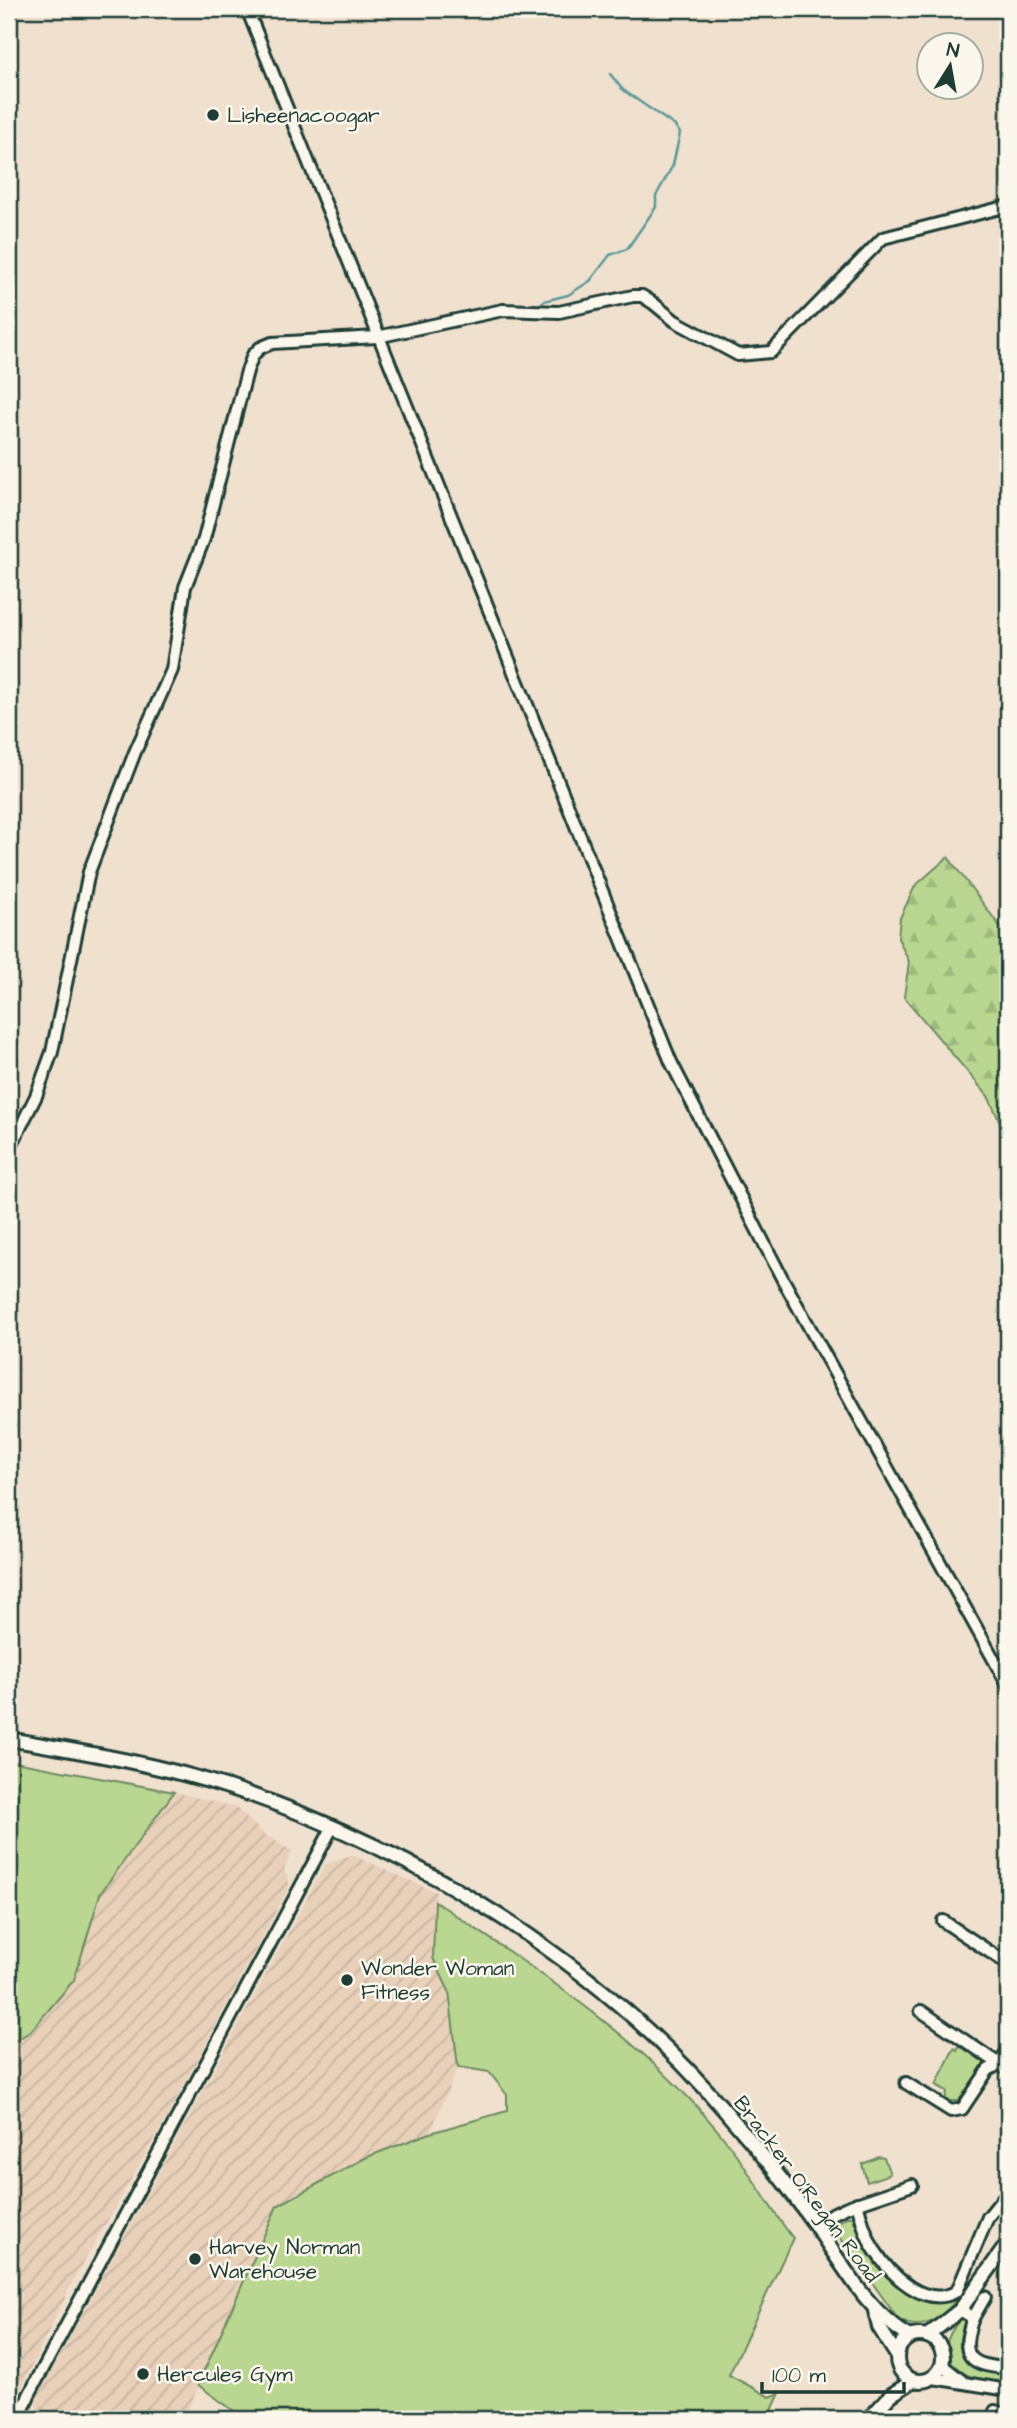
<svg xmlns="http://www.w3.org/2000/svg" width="1017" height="2428" viewBox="0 0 1017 2428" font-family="'Architects Daughter',sans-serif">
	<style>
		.industrial { fill: url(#industrial-furrows) }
		.green { fill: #b9d790; stroke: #6c8a62; stroke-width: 2 }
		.forest { fill: url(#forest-firs); stroke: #6c8a62; stroke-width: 2 }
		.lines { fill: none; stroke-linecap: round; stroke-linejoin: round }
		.stream { stroke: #5c9998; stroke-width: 2.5 }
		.minor-casing { stroke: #1f3d34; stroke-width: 16 }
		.major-casing { stroke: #1f3d34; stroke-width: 18 }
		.minor { stroke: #fbf7ec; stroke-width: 10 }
		.major { stroke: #fbf7ec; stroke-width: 12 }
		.poi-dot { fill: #1f3d34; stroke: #fbf7ec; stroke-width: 2.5 }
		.labels { text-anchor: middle; stroke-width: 5; stroke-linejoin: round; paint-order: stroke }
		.poi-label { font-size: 21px; fill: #1f3d34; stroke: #fbf7ec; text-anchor: start }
		.street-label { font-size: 21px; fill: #1f3d34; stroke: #fbf7ec }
	</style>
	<defs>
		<pattern id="industrial-furrows" width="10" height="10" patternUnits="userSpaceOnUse" patternTransform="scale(1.75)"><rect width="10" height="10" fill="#e8d0b9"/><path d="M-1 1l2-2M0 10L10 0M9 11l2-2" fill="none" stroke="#c7b4a0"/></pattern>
		<pattern id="forest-firs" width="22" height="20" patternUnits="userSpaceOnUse" patternTransform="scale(1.75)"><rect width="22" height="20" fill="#b9d790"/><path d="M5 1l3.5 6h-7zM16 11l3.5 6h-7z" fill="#9fb97d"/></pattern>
	</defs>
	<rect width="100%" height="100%" fill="#f0e0ce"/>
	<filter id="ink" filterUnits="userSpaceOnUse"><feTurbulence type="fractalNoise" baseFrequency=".0143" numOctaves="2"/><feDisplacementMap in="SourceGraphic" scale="14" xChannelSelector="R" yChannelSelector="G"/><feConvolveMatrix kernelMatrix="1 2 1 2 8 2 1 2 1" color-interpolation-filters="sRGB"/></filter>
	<g filter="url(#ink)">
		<g class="industrial">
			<polygon points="174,1792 235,1807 264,1834 292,1851 284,1869 290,1885 171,2110 75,2277 16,2399 13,2419 9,2419 9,2044 30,2032 74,1980 100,1894"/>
			<polygon points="352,1855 436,1892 433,1958 449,1991 458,2067 430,2133 367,2157 277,2206 184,2419 39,2419 36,2400 325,1865"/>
		</g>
		<g class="green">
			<polygon points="9,1761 174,1792 100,1894 74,1980 30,2032 9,2044"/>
			<path d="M435,1901C540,1973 651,2043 730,2146C752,2175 770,2209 793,2238L729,2375L770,2397L780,2393L768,2419H245L198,2385L277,2206L367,2157L430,2133L507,2111V2095L489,2072L458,2067L449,1991L433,1958Z"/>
			<polygon points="961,2042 983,2058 984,2066 960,2101 945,2101 947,2091 936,2085 954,2048 957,2050"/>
			<polygon points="879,2157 884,2158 890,2174 867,2182 862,2164"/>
			<path d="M847,2217H853L855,2224H860L875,2258L935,2301H956C939,2319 922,2334 898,2319L832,2226Z"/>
			<path d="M961,2318L966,2321C951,2360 972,2373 1008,2373V2385C969,2380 921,2366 961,2318Z"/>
		</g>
		<polygon class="forest" points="948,857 1008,937 1008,1139 988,1096 904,997 909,962 898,938 900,918 915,886"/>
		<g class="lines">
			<polyline class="stream" points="537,307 544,301 568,295 590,281 610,255 627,249 656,207 656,196 673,165 680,133 675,126 623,90 610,74"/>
			<g class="minor-casing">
				<g id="minor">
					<polyline points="247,9 671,1062 782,1278 1008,1685"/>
					<polyline points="9,1150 36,1096 52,1052 89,872 135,752 172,670 185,587 204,539 247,371 253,355 260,348 272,343 377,337 503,310 559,312 633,296 642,296 653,303 675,321 738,355 771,352 883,238 1008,206"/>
					<polyline points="943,1921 1008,1964"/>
					<polyline points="921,2011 1008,2070"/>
					<polyline points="906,2083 951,2111 962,2109 988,2070 999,2064 1008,2050"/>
					<path d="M857,2203C862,2219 865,2236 874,2249C890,2275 926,2310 957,2291L988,2217L1008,2192"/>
					<polyline points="813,2223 847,2207 912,2185"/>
					<path d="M960,2310L973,2318C959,2356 969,2366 1008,2368"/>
					<polyline points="973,2318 985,2297"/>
					<polyline points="942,2365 962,2381"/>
					<polyline points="933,2378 1008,2390"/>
					<polyline points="995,2411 1008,2414"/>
					<polyline points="24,2419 23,2410 29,2395 332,1828"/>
				</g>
			</g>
			<g class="major-casing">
				<g id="major">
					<path d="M9,1739C83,1752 157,1764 228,1787C415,1848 598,1961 726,2112C757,2147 786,2184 813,2222C842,2263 866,2311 910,2337"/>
					<polyline points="875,2311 879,2327 896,2354"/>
					<circle cx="920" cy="2358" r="23"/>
					<polyline points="927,2336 960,2310 1008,2243"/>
					<polyline points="869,2419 891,2395 913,2381"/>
				</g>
			</g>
			<use href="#minor" class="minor"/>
			<use href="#major" class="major"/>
		</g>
	</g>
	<g class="poi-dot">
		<circle cx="213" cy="115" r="7"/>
		<circle cx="347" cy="1980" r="7"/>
		<circle cx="195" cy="2259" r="7"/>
		<circle cx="143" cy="2374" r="7"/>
	</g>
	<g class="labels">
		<g class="poi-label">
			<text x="227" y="122">Lisheenacoogar</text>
			<text x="361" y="1975">Wonder Woman<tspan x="361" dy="24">Fitness</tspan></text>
			<text x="209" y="2254">Harvey Norman<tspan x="209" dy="24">Warehouse</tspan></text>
			<text x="157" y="2381">Hercules Gym</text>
		</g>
		<g class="street-label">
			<text transform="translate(807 2189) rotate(53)" y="7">Bracker O'Regan Road</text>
		</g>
	</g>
	<rect width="1017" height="2428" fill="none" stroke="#fbf7ec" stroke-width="35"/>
	<rect x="18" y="18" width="982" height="2393" fill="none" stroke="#1f3d34" stroke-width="2.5" filter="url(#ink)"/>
	<g transform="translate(950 66) rotate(11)"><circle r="33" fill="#fbf7ec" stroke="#a3ada2" stroke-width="2"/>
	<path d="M0-5L12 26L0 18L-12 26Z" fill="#1f3d34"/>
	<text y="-10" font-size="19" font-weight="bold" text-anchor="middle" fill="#1f3d34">N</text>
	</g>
	<path d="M762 2382v10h142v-10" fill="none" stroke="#1f3d34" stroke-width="3.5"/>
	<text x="772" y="2382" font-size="21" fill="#1f3d34" stroke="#fbf7ec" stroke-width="5" paint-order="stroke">100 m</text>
</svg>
